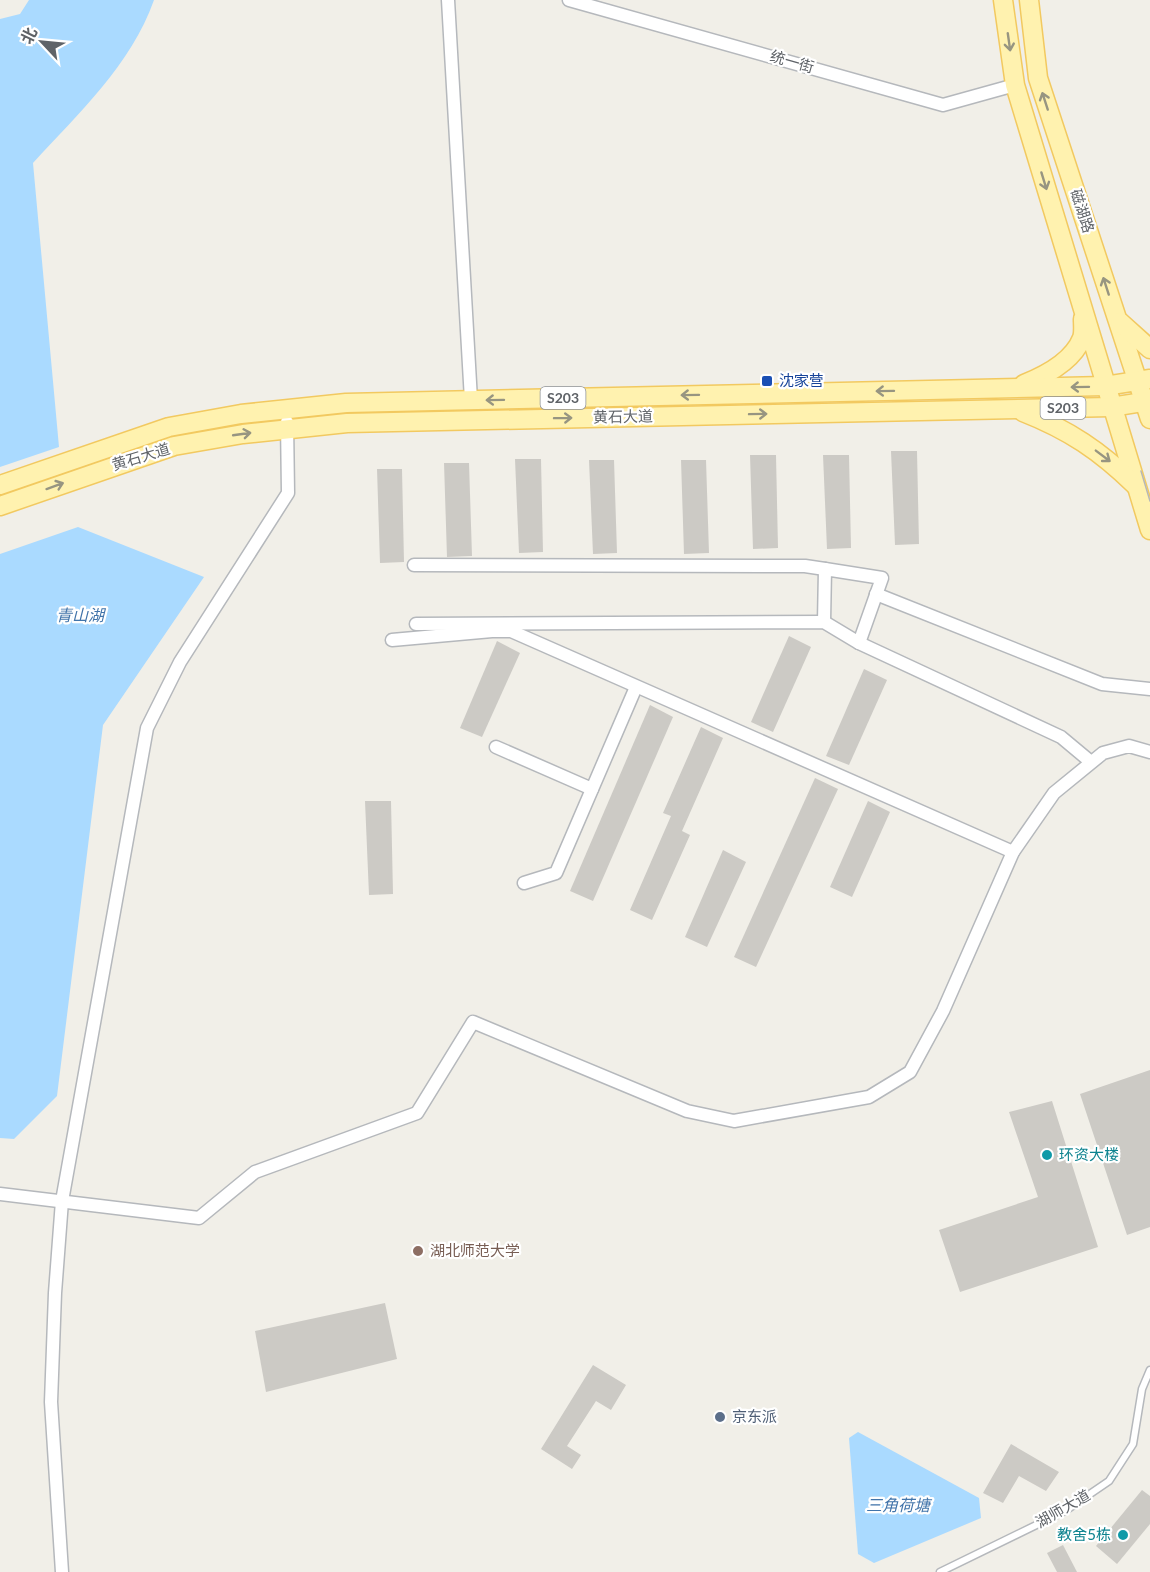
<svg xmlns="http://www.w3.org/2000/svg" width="1150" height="1572" viewBox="0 0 1150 1572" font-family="Lato,'Noto Sans SC',sans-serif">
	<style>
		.water { fill: #aadaff }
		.building { fill: #cccac5 }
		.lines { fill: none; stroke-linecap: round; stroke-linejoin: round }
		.lane-casing { stroke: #b5b8bc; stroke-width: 9 }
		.street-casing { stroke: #b5b8bc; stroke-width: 15 }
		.primary-casing { stroke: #f2c960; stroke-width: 21 }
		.lane { stroke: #fff; stroke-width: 6 }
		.street { stroke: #fff; stroke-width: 12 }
		.primary { stroke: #fff2af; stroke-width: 18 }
		.tram { stroke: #b6b7b8; stroke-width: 1.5 }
		.oneway { stroke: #979581 }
		.transit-dot { fill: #1a4fb4; stroke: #fff; stroke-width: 2 }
		.culture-dot { fill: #0f9aa8; stroke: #fff; stroke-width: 2 }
		.education-dot { fill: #8d6e63; stroke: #fff; stroke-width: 2 }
		.service-dot { fill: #5c6f8a; stroke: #fff; stroke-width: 2 }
		.labels { text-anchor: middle; stroke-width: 4.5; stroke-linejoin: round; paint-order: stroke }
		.shield { fill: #fff; stroke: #8f9295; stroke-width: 1.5 }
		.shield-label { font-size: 14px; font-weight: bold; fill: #5f6368 }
		.street-label { font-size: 15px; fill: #5f6368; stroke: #fff }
		.transit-label { font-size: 15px; fill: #164399; stroke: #fff; text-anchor: start }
		.culture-label { font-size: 15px; fill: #0d838f; stroke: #fff; text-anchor: start }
		.education-label { font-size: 15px; fill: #785e54; stroke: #fff; text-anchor: start }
		.service-label { font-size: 15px; fill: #4e5e75; stroke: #fff; text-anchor: start }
		.water-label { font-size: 16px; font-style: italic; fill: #4174aa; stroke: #fff }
	</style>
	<rect width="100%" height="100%" fill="#f1efe8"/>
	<g class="water">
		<path d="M29,0H154C131,65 78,114 33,163L59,447L0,467V19L20,14Z"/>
		<polygon points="78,527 204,577 103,725 57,1096 14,1139 0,1138 0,554"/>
		<polygon points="858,1432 979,1498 981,1518 874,1563 858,1554 849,1438"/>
	</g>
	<g class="building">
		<polygon points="891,451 917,451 919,544 895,545"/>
		<polygon points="750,455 776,455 778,548 753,549"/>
		<polygon points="823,455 849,455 851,548 827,549"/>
		<polygon points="515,459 541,459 543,552 519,553"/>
		<polygon points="589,460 614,460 617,553 593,554"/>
		<polygon points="681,460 706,460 709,553 684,554"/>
		<polygon points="444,463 469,463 472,556 447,557"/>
		<polygon points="377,469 402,469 404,562 380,563"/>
		<polygon points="789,636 811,647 773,732 751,722"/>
		<polygon points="497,641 520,653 482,737 460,728"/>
		<polygon points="864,669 887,680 849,765 826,756"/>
		<polygon points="650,705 673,717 593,901 570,891"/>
		<polygon points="701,727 723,738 682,831 690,835 652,920 630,910 671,816 663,813"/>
		<polygon points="815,778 838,789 756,967 734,957"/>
		<polygon points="365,801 391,801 393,894 369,895"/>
		<polygon points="868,801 890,812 852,897 830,887"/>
		<polygon points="723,850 746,862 707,947 685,937"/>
		<polygon points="1150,1070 1150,1227 1127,1235 1080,1094"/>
		<polygon points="1052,1101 1098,1247 960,1292 939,1230 1038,1197 1009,1112"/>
		<polygon points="385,1303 397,1359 266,1392 255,1331"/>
		<polygon points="593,1365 626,1385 611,1410 596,1401 567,1446 581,1455 572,1469 541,1449"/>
		<polygon points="1011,1444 1059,1472 1046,1491 1019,1476 1003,1503 983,1493"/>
		<polygon points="1142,1490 1150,1496 1150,1524 1117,1564 1096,1546"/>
		<polygon points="1063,1545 1077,1572 1057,1572 1047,1553"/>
	</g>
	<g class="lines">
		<g class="lane-casing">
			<polyline id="lane" points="940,1572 1065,1511 1109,1481 1133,1444 1142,1389 1150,1370"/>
		</g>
		<g class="street-casing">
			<g id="street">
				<polyline points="448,0 471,400"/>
				<polyline points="569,0 943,105 1015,85"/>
				<polyline points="414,565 805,566 825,569"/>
				<polyline points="876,594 1102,684 1150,689"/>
				<polyline points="824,622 825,569 882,578 859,643"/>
				<polyline points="416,624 824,622 859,643 1061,737 1091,762"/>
				<polyline points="392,640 492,631 511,631 1013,852"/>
				<polyline points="496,747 592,789"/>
				<polyline points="524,883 556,873 636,687"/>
				<polyline points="0,1194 199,1218 255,1172 417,1113 473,1022 687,1111 734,1121 869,1097 910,1072 943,1011 1013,852 1054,793 1103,753 1129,746 1150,752"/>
				<polyline points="62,1572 51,1402 55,1293 62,1201 147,728 180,662 288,493 287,422"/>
			</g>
		</g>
		<g class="primary-casing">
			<g id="primary">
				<polyline points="1003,0 1015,85 1150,530"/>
				<polyline points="1029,0 1038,78 1150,419"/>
				<polyline points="1120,322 1150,349"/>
				<path d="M1024,384C1044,376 1073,361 1082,338C1084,333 1083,324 1083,319"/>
				<path d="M1023,412C1069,430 1100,451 1135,485"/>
				<polyline points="0,485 169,427 241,414 346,403 1105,386 1150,379"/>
				<polyline points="0,506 174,446 243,434 347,423 1111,407 1150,401"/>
			</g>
		</g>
		<use href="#lane" class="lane"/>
		<use href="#street" class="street"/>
		<use href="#primary" class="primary"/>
		<polyline class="tram" points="1141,471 1150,501"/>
	</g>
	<defs><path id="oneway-shaft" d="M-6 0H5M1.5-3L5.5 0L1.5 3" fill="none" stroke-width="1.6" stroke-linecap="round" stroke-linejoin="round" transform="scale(1.5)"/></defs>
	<g class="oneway">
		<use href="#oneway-shaft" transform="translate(1009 42) rotate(82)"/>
		<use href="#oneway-shaft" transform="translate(1045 101) rotate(-108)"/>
		<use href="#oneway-shaft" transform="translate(1044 181) rotate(73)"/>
		<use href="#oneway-shaft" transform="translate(1106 286) rotate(-108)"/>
		<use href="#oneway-shaft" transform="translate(1080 387) rotate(179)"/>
		<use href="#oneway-shaft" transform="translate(885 391) rotate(179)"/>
		<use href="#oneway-shaft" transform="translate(690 395) rotate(179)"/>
		<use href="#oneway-shaft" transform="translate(495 400) rotate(179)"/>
		<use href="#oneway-shaft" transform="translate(758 414) rotate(-1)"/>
		<use href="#oneway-shaft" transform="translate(563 418) rotate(-1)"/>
		<use href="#oneway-shaft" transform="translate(242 434) rotate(-8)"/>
		<use href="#oneway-shaft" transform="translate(1103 456) rotate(37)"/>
		<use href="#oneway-shaft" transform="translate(55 486) rotate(-20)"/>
	</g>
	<rect class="transit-dot" x="761" y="375" width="12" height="12" rx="3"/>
	<g class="culture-dot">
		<circle cx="1047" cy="1155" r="6"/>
		<circle cx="1123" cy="1535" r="6"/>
	</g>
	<circle class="education-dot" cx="418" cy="1251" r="6"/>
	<circle class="service-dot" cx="720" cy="1417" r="6"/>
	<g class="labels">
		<g class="shield">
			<rect x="540.5" y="387" width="45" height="22" rx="4.5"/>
			<rect x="1040.5" y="397" width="45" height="22" rx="4.5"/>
		</g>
		<g class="shield-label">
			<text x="563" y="403">S203</text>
			<text x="1063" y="413">S203</text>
		</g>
		<g class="street-label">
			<text transform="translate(792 62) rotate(16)" y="5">统一街</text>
			<text transform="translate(1082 211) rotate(72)" y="5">磁湖路</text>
			<text transform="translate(623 417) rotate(-1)" y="5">黄石大道</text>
			<text transform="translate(141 457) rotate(-17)" y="5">黄石大道</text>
			<text transform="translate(1063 1509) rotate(-30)" y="5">湖师大道</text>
		</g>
		<g class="transit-label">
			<text x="779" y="386">沈家营</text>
		</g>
		<g class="culture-label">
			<text x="1059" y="1160">环资大楼</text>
			<text x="1111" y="1540" text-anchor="end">教舍5栋</text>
		</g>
		<g class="education-label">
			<text x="430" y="1256">湖北师范大学</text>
		</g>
		<g class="service-label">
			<text x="732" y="1422">京东派</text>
		</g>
		<g class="water-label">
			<text x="80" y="621">青山湖</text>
			<text x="898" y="1511">三角荷塘</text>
		</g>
	</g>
	<g transform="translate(42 42) rotate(296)" stroke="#ffffff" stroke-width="4.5" paint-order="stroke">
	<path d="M0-4.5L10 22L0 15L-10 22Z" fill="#5f6368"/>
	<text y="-9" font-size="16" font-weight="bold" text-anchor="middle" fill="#5f6368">北</text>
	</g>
</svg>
